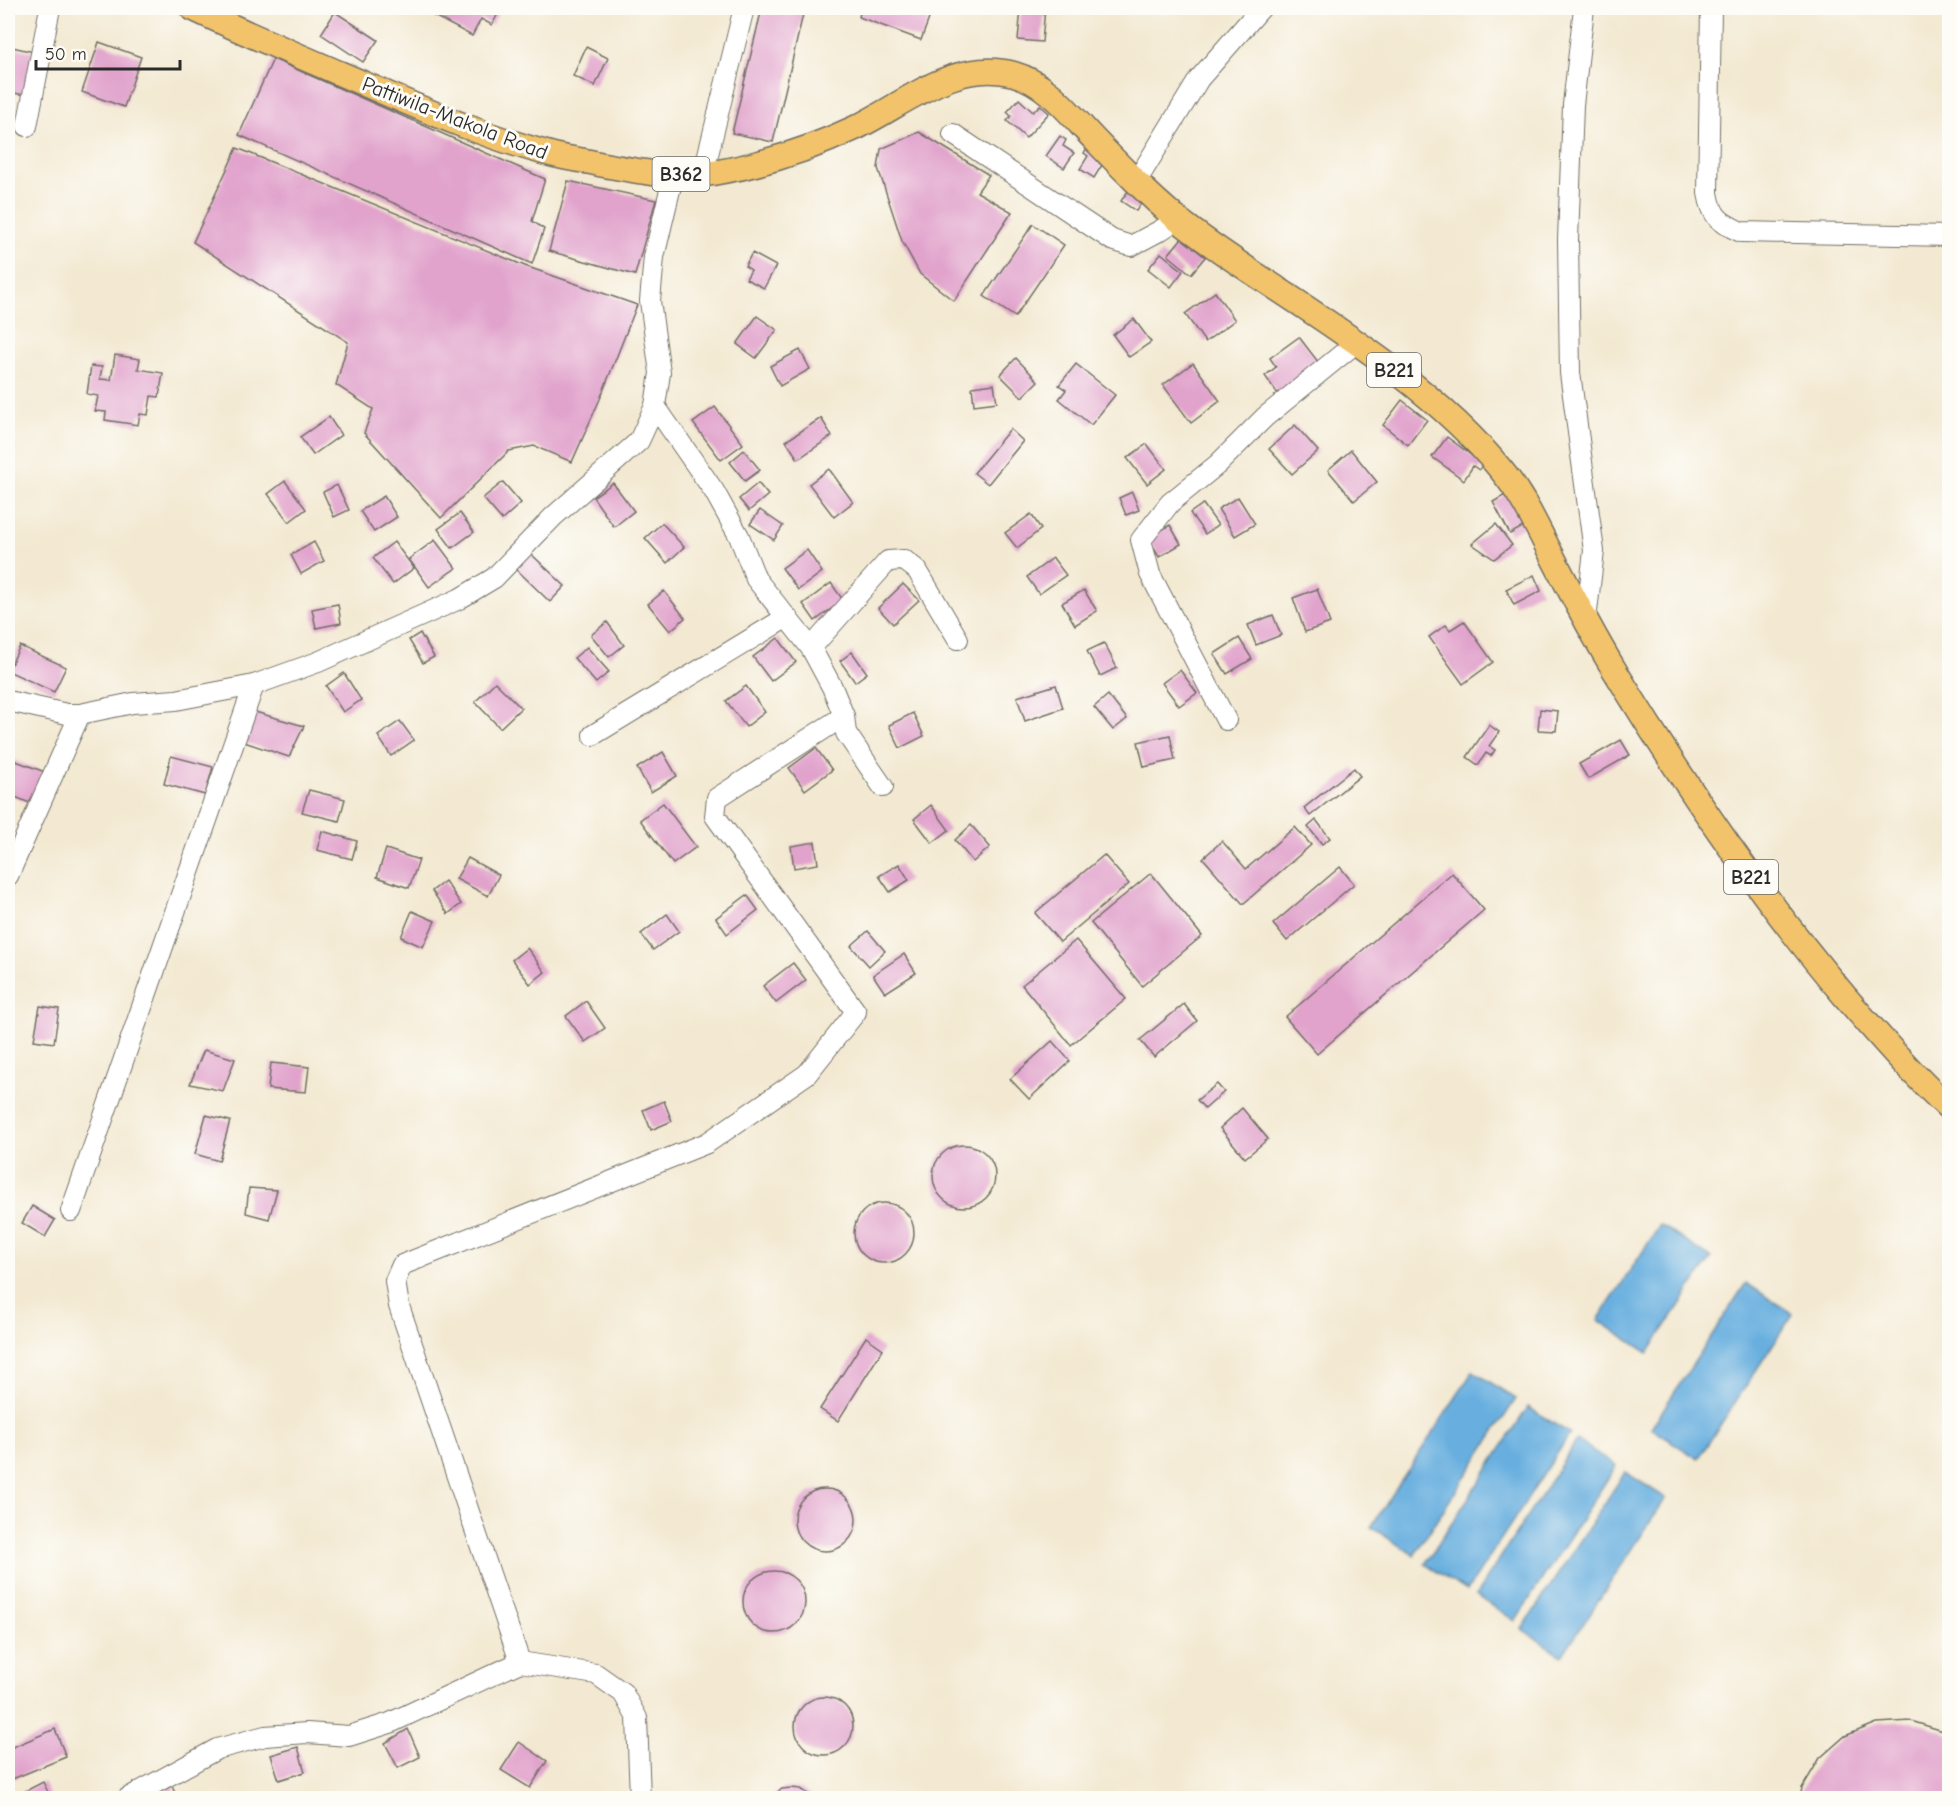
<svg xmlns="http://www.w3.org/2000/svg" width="1957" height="1806" viewBox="0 0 1957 1806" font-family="'Comic Neue',sans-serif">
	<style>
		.water { fill: #68afdf; stroke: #4a6d85; stroke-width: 1.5 }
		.building { fill: #e1a3cc }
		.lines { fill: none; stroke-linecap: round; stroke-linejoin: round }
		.minor-casing { stroke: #716e65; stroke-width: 22 }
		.major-casing { stroke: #716e65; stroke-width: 27 }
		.minor { stroke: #fff; stroke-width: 20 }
		.major { stroke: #f2c36a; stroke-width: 24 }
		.labels { text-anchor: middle; stroke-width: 6; stroke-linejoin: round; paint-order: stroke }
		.shield { fill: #fdfcf7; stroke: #6a6a68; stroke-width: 1.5 }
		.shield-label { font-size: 20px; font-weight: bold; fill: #2b2b2b }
		.street-label { font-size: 21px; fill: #2b2b2b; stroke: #fdfcf7 }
	</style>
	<rect width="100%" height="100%" fill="#fdfcf7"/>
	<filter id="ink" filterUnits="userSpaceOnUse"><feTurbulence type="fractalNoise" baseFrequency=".0167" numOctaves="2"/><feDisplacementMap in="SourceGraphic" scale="12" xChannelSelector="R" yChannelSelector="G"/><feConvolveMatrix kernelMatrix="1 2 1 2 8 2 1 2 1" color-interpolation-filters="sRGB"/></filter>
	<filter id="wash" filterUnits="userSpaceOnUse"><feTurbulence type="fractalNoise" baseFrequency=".008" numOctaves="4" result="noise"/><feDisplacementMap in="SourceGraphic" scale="24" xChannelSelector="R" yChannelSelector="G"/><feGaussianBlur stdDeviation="1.35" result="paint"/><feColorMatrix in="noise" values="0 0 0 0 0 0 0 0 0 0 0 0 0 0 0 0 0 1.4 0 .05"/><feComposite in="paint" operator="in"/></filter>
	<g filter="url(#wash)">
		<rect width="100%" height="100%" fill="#f3e9d2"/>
		<g class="water">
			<polygon points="1660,1225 1711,1258 1648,1353 1598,1320"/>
			<polygon points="1746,1283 1793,1314 1698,1459 1651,1428"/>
			<polygon points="1473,1371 1516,1399 1414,1555 1371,1527"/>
			<polygon points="1528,1407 1570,1434 1467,1591 1425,1564"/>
			<polygon points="1577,1440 1616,1466 1515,1621 1476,1595"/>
			<polygon points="1625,1472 1666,1498 1562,1656 1522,1629"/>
		</g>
		<g id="blocks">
			<g class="building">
				<polygon points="436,8 501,8 492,25 481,19 472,36 432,15"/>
				<polygon points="762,8 793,8 804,10 773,142 732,133"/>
				<polygon points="861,8 933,8 921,40 859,17"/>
				<polygon points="1021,8 1045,8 1042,42 1018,40"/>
				<polygon points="335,12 378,40 363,62 321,34"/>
				<polygon points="99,42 141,57 124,107 82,92"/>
				<polygon points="8,46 34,52 25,95 8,92"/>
				<polygon points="586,47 608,58 595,86 573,76"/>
				<polygon points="273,59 545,179 532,221 544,229 532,264 239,135"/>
				<polygon points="1019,99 1033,112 1040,105 1049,113 1026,138 1007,121 1011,116 1007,112"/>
				<polygon points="919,132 989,175 977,192 1012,212 954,301 920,274 902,241 878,168 881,149"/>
				<polygon points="1060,136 1066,140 1063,146 1074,153 1064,168 1046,156"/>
				<polygon points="1088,146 1103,156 1099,163 1102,165 1094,178 1080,169 1088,156 1084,153"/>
				<polygon points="237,148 525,266 637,305 600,399 572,462 534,446 509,451 441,518 364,433 373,409 336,385 348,342 193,242"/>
				<polygon points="568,181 656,200 635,275 549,251"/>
				<polygon points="1130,188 1144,199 1136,211 1121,201"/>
				<polygon points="1033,224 1064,245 1015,317 984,296"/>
				<polygon points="1182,238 1205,257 1191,274 1168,255"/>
				<polygon points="752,253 776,266 764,288 746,279 751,270 745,266"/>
				<polygon points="1161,253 1183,271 1171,287 1148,269"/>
				<polygon points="1215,292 1235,320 1205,342 1185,314"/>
				<polygon points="757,316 777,330 756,358 737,344"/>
				<polygon points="1134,319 1151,342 1129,357 1113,335"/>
				<polygon points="1299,337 1319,363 1278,394 1265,376 1276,367 1270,358"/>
				<polygon points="800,350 810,369 780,386 770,366"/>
				<polygon points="115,355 140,359 138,369 163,373 159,397 151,396 148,415 140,414 138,425 105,420 106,412 95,411 98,396 87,394 91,366 102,367 100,379 111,380"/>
				<polygon points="1016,358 1038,381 1022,397 1000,375"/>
				<polygon points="1193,363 1220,401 1191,423 1163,385"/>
				<polygon points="1076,364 1115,395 1091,425 1059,399 1066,390 1059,385"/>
				<polygon points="994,384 997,402 974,405 972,387"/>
				<polygon points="1402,400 1427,420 1408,445 1383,425"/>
				<polygon points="715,407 743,444 721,460 693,423"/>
				<polygon points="329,417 341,435 313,455 300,437"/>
				<polygon points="821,418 832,436 798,459 786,441"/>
				<polygon points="1295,425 1318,451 1292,474 1269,449"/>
				<polygon points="1010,429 1023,441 988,484 974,473"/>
				<polygon points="1447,437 1483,464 1479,470 1473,466 1464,480 1432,457"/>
				<polygon points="1147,444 1166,469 1147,484 1127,458"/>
				<polygon points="744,450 760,470 745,481 730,462"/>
				<polygon points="1351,450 1377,482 1354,501 1328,470"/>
				<polygon points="829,469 853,502 834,517 809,484"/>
				<polygon points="285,481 306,509 289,522 268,494"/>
				<polygon points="503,482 521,503 502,520 483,498"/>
				<polygon points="613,483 634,511 614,527 593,497"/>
				<polygon points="758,483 768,495 749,511 739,499"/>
				<polygon points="337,485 349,510 334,517 323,492"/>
				<polygon points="1512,491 1530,523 1510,534 1493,502"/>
				<polygon points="1132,492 1139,510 1126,515 1119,498"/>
				<polygon points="384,496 397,517 374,532 360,511"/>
				<polygon points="1238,497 1255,524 1235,536 1218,509"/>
				<polygon points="1203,504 1218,525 1205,534 1190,513"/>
				<polygon points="760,510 783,526 774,540 750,524"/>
				<polygon points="460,513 474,532 452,548 438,529"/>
				<polygon points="1031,514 1041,529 1017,548 1005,533"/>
				<polygon points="662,523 684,547 667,563 645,538"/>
				<polygon points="1496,524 1512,545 1494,559 1472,544"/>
				<polygon points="1170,525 1181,544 1159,557 1148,538"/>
				<polygon points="435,540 456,568 429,587 409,559"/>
				<polygon points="314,542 324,561 301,574 291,555"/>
				<polygon points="394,542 414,568 393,584 373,558"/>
				<polygon points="807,550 822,572 798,590 782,568"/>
				<polygon points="530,553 565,586 550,602 516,569"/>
				<polygon points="1053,558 1066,575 1039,594 1027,577"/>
				<polygon points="1534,575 1541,591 1514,605 1506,589"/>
				<polygon points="831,583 843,600 815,621 803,604"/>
				<polygon points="903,584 919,600 893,624 878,608"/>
				<polygon points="1317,589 1330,623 1305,632 1293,598"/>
				<polygon points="1084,590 1097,611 1075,625 1062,603"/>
				<polygon points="664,591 685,618 670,631 648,604"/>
				<polygon points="338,604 341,623 316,628 312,609"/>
				<polygon points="1273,615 1281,635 1256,645 1248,625"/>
				<polygon points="1464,621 1493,662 1463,684 1429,637 1446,625 1450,630"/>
				<polygon points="607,622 624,645 609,657 591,635"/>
				<polygon points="420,633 434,657 423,663 409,640"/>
				<polygon points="778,638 796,662 771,681 753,657"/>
				<polygon points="1239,638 1252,659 1227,674 1214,654"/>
				<polygon points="1104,643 1117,668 1100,676 1087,651"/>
				<polygon points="20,646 66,667 54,692 8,671"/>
				<polygon points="587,647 609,672 596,683 574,658"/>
				<polygon points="852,652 867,673 855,682 840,661"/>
				<polygon points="1180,670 1197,693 1179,706 1162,683"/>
				<polygon points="344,673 361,700 343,712 326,686"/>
				<polygon points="495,682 521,708 500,728 475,702"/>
				<polygon points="1056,685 1063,708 1025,721 1017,697"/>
				<polygon points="746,686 765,712 746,727 726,701"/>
				<polygon points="1108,695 1127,719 1113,730 1094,707"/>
				<polygon points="1540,709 1558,711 1556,731 1538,730"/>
				<polygon points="255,712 304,726 289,757 241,741"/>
				<polygon points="913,713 924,736 900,748 889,725"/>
				<polygon points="400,721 414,740 391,756 378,736"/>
				<polygon points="1489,725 1499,732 1489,746 1495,750 1491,756 1486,753 1478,765 1467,757"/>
				<polygon points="1170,735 1175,760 1144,767 1138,742"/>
				<polygon points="1621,740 1630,755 1588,779 1579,764"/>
				<polygon points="816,748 832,770 805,790 789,768"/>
				<polygon points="663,752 677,776 651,792 637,768"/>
				<polygon points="171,756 213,767 205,795 164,784"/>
				<polygon points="8,758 45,772 32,804 8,794"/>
				<polygon points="1354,768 1360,776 1310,816 1304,808"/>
				<polygon points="309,790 345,799 339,821 302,812"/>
				<polygon points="663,803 696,847 673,864 640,820"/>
				<polygon points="931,805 949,830 932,843 914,819"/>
				<polygon points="1316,820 1330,838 1322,844 1308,827"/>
				<polygon points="971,825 990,847 973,862 955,840"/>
				<polygon points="1295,827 1311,845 1243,904 1203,858 1222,841 1246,869"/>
				<polygon points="322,831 357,841 352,859 317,850"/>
				<polygon points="815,842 818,864 794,868 791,846"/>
				<polygon points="386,849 419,860 409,888 377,877"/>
				<polygon points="1104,855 1129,884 1060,942 1035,913"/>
				<polygon points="468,858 499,875 488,896 456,879"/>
				<polygon points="899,864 909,880 890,892 879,876"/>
				<polygon points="1340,867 1354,884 1287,941 1273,924"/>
				<polygon points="1151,873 1202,936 1142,986 1091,923"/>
				<polygon points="1452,873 1484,910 1317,1054 1285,1017"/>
				<polygon points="445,881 461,904 448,914 432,891"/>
				<polygon points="747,895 758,910 727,934 716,918"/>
				<polygon points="412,911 435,921 423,947 401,937"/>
				<polygon points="667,914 679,931 653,950 641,934"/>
				<polygon points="868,931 885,951 869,966 851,946"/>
				<polygon points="1076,940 1126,999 1071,1045 1022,985"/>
				<polygon points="527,948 545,972 530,984 512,960"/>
				<polygon points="904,954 916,973 885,993 873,975"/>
				<polygon points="793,963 806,980 776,1003 763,986"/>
				<polygon points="586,1001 605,1028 585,1042 566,1016"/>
				<polygon points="1184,1004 1197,1021 1154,1057 1140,1040"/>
				<polygon points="40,1006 59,1009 54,1043 34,1040"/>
				<polygon points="1052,1041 1070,1061 1029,1099 1010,1079"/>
				<polygon points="204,1050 235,1059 223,1091 190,1084"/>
				<polygon points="271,1063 309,1067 306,1092 268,1089"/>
				<polygon points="1217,1084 1224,1092 1205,1109 1197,1100"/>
				<polygon points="664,1101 672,1121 651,1130 643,1110"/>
				<polygon points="1242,1108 1268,1139 1245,1158 1220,1128"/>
				<polygon points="206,1115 230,1121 219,1161 195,1154"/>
				<circle cx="964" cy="1176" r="31"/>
				<polygon points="249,1188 277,1190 269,1219 246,1213"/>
				<circle cx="884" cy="1233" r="30"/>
				<polygon points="32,1206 55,1220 45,1237 22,1223"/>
				<polygon points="866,1337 883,1349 838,1421 820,1409"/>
				<circle cx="825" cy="1520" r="31"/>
				<circle cx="774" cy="1602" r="31"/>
				<circle cx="824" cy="1726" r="29"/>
				<polygon points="1911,1721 1943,1731 1950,1735 1950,1798 1800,1798 1802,1788 1820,1758 1845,1736 1877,1723"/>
				<polygon points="55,1729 66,1757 10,1780 8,1775 8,1749"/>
				<polygon points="408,1729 420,1757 398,1768 385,1743"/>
				<polygon points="519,1742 547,1761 530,1788 501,1770"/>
				<polygon points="298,1747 305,1772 279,1780 271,1755"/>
				<polygon points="43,1782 51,1798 15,1798 14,1797"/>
				<polygon points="172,1786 177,1798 145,1798"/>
				<polygon points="791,1788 801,1789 815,1798 769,1798 782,1789"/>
			</g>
		</g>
	</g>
	<g filter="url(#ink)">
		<use href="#blocks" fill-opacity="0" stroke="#716e65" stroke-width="1.5"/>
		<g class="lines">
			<g class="minor-casing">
				<g id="minor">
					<polyline points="1584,8 1573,105 1568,240 1570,373 1594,551 1586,620"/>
					<path d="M1711,8L1708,193C1712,217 1719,222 1741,232L1950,236"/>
					<polyline points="27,126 50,8"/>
					<polyline points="953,134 1112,240 1131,246 1161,230 1177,219"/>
					<polyline points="703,175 744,8"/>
					<polyline points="1136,182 1199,79 1261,8"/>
					<polyline points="655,406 714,491 739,536 756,579 811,648 832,687 844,716 846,733 883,787"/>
					<polyline points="811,648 888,561 904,560 917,570 958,639"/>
					<polyline points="8,701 67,714 80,714 133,703 176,700 254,685 318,662 385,632 459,599 494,578 553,517 639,441 655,406 660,373 650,301 654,257 674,173"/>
					<polyline points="1226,720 1150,574 1141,540 1170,503 1218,464 1265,417 1357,342"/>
					<polyline points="593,735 787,617"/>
					<polyline points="8,876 80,714"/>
					<polyline points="71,1211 254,685"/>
					<polyline points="128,1798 217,1749 265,1736 307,1733 349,1736 390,1723 520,1662"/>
					<polyline points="640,1798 637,1718 623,1693 596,1674 520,1662 399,1306 395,1281 402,1265 707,1143 807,1074 856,1012 715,816 717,798 844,716"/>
				</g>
			</g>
			<g class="major-casing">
				<path id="major" d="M192,8C240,31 290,52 339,73C409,103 480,136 554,155C569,159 584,160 599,164C635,171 677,179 713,173C762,165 810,149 855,128C905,104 955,58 1014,74C1047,83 1071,115 1093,138C1120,166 1147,194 1176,218C1203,240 1232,259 1261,278C1344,333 1439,393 1502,471C1522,495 1535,523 1549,550C1570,591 1591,632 1615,671C1685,786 1761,898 1848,1000C1880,1037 1913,1075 1950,1109"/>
			</g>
			<use href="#minor" class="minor"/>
			<use href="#major" class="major"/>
		</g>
	</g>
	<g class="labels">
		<g class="shield">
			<rect x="652.5" y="157" width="57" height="34" rx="4.5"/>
			<rect x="1367" y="353" width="54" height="34" rx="4.5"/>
			<rect x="1724" y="860" width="54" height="34" rx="4.5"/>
		</g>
		<g class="shield-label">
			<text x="681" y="181">B362</text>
			<text x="1394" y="377">B221</text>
			<text x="1751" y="884">B221</text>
		</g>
		<g class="street-label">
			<text transform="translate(455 118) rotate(21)" y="7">Pattiwila-Makola Road</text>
		</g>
	</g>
	<rect width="1957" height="1806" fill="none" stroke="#fdfcf7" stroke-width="30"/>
	<path d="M36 60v9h144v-9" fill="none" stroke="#2b2b2b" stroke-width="3"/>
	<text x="45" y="60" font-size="18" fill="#2b2b2b" stroke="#fdfcf7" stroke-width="4.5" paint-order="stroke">50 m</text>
</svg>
